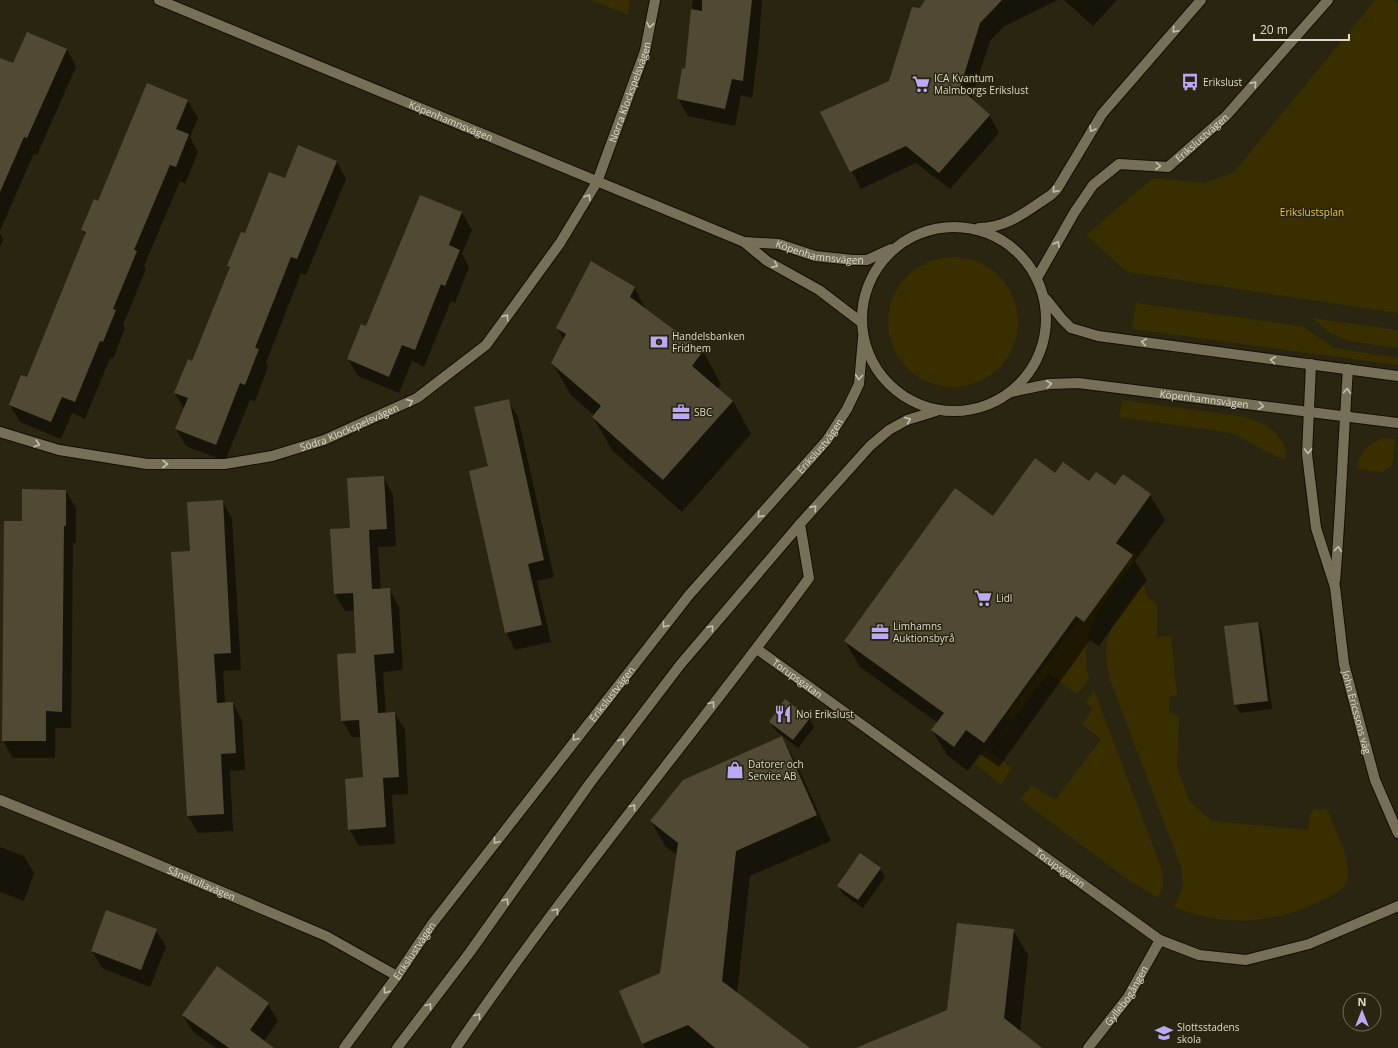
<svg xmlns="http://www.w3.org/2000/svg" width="1398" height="1048" viewBox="0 0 1398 1048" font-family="'Open Sans',sans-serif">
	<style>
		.green { fill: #392e00 }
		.shadow { fill: #0007 }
		.building { fill: #504a34 }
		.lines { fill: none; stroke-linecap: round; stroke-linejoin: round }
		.minor-casing { stroke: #130e00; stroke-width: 12 }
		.minor { stroke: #767058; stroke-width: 10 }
		.oneway { stroke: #c4c0b0 }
		.labels { text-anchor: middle; stroke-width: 3; stroke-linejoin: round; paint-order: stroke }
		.poi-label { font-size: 10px; fill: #dedbce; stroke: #2a2510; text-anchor: start }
		.street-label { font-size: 10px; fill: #dedbce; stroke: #2a2510 }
		.park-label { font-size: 10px; fill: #e6c542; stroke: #2a2510 }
	</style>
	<rect width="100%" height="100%" fill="#2a2510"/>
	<g class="green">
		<polygon points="591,0 630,0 628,15"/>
		<polygon points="1375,0 1394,0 1398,4 1398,313 1127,272 1086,235 1153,178 1205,183 1234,172"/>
		<circle cx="953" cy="322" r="65"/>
		<polygon points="1136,303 1294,325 1304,327 1334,348 1398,358 1398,365 1132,329"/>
		<polygon points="1312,318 1398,330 1398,348 1348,341 1331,334"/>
		<path d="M1122,400L1246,417C1251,419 1258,421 1264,424C1273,429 1291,447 1285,459C1265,454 1250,440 1231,433L1119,417Z"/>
		<path d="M1382,438L1395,439L1392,465L1383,472L1357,469C1358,453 1368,445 1382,438Z"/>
		<path d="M1132,550L1138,556C1110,595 1076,626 1089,679L1077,694L1048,673L990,751L1012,768L1001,785L975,764L985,750H989L1011,720L1007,715Z"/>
		<path d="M1142,585L1145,587V595L1157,605V637L1171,636L1177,695L1169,697V712L1179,716L1177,766L1189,801L1212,821L1308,830L1310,814L1314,809H1327C1334,828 1355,864 1346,884C1342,891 1331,896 1324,899C1278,924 1223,928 1174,907L1183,886L1181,867L1110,680C1108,670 1105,659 1106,649C1107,625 1128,603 1142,585Z"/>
		<polygon points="1094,690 1162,870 1163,885 1158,898 1127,879 1020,799 1032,785 1055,800 1101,739 1082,724 1093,709 1086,702"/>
	</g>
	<g class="shadow">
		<polygon points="693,0 762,0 759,42 752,98 741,95 735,126 688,116 678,99 685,70"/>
		<polygon points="926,0 1058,0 1003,27 990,41 971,99 990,116 999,133 950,189 916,163 861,189 822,112 890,82"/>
		<polygon points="1064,0 1117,0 1093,26"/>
		<polygon points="67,49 76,67 37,155 34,153 0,231 0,60 14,64"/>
		<polygon points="147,84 188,101 198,118 190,137 198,152 185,184 180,181 144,266 146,269 123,325 125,328 113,359 110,358 85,419 72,413 61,439 20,422 10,405 28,378 85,235 82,230 98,202"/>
		<polygon points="337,162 346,179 306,275 301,273 266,363 268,367 255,401 250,400 225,461 186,446 176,429 184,409 175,393 193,362 230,269 228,266 245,235 285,179"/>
		<polygon points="420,196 462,213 472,230 462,254 469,267 455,303 451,301 424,367 412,361 399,393 358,376 348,359 367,328"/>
		<polygon points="0,233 3,239 0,247"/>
		<polygon points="634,287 647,311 703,351 721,384 717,389 733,401 751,434 682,512 612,450 593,417 594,415 571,395 552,363 564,340 557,328"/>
		<polygon points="508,400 518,417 554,577 537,581 551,642 515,650 506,632 489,467"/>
		<polygon points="1055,474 1150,495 1165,520 1135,561 1147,580 1099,646 1090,640 999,767 980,754 968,771 947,755 932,730 938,723 860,667 845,641 993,517"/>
		<polygon points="383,477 393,494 396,546 378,547 381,590 389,589 399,607 403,670 383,672 386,713 395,713 405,730 408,794 392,795 395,844 359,846 349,829 364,778 362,737 352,737 342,720 358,654 355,611 345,611 335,594 331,530 351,529"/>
		<polygon points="66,491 76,508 76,543 73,543 71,728 55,728 55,758 13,758 3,740 23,522"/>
		<polygon points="222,501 232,518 241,670 223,671 225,703 233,703 242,720 245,770 230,771 233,831 198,833 188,816 172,553 191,552"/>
		<polygon points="1257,623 1262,632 1272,709 1240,713 1235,705 1225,627"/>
		<polygon points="809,719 814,727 798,748 775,730 770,722"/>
		<polygon points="782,737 796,762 831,841 750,876 737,994 808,1048 645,1048 643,1044 661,974 677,855 666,847 651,822"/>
		<polygon points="0,847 24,856 34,873 24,901 0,892"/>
		<polygon points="880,868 885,877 863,908 843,894 838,886"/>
		<polygon points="156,930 166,947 150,987 102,968 92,951"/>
		<polygon points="1013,930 1028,955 1020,1032 1032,1048 858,1048 948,1011"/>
		<polygon points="217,967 268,1004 278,1021 261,1045 263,1048 216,1048 193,1032 183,1015"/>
	</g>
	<g class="building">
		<polygon points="702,0 752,0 743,81 732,79 725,109 677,99 682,68 685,69 691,9 702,11"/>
		<polygon points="925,0 1002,0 980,23 960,88 990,115 939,173 906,146 850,172 820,112 889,81 912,7 920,8"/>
		<polygon points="27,32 67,49 27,138 24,137 0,192 0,58 13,63"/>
		<polygon points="147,83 188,100 176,129 189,134 176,167 170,165 134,250 137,251 113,309 116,310 103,342 100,341 75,402 62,397 51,422 9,405 21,375 27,377 86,232 81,230 94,199 98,201"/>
		<polygon points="298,145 337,161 297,259 291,257 255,348 259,349 245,385 240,383 216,445 175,429 188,398 174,393 188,359 192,361 230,267 227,266 241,232 245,233 269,172 285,178"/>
		<polygon points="420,195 462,212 449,245 460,250 445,286 441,284 415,350 402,345 389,377 347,359 361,324 366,326"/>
		<polygon points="591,261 635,287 630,297 703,351 692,366 733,401 663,480 592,417 601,406 551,363 566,334 556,328"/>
		<polygon points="509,399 544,560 528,564 542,625 505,633 469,471 488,466 474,407"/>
		<polygon points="1035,458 1055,473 1063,462 1089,481 1096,472 1115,485 1123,474 1151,494 1116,543 1133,555 1084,622 1076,616 984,743 966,730 954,747 931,730 944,713 844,641 955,488 993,516"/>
		<polygon points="384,476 387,529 369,530 372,589 390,588 394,653 374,655 378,713 395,712 399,777 383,778 386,827 348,830 345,779 363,777 359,720 341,721 337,654 356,653 353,593 334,594 330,529 350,528 347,478"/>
		<polygon points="22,489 66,490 66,526 64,526 62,712 46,711 46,741 2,741 4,521 22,521"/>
		<polygon points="223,500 231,653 214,654 217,703 233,702 236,753 221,754 224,814 187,816 171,552 190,551 187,502"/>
		<polygon points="1258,622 1268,701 1234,705 1224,626"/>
		<polygon points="785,699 810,718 793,740 769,722"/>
		<polygon points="782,736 817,815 736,851 722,981 810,1048 715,1048 688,1025 642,1044 619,991 660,973 678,843 650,821 683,780"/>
		<polygon points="860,853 881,868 858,900 837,886"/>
		<polygon points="106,910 157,929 141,970 91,951"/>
		<polygon points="957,923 1014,929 1004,1018 1042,1048 856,1048 947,1010"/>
		<polygon points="217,966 269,1003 250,1030 274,1048 229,1048 182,1015"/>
	</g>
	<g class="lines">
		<g class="minor-casing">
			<g id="minor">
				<path id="s1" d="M159,0L744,242L767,261L819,290L861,322"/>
				<circle cx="954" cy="319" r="92"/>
				<path d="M979,228C1008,228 1028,210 1051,195L1057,189L1102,114L1201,0"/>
				<path id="s2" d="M744,242L779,244L815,256L853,260H867L891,249"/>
				<path id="s3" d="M1037,278L1074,213L1093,185L1119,164L1168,167L1226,116L1328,0"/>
				<polyline points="1046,299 1062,319 1071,328 1098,336 1398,376"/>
				<path id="s4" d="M1311,364L1307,454L1316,528L1335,587L1344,664L1375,780L1398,833"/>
				<path id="s5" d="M1011,392L1049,384L1078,383L1398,423"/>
				<path id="s6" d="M0,432L59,450L147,464H225L272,456L324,440L417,398L486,345L560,243L597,182L645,51L655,0"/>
				<path d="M1335,581C1341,511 1343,440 1348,369"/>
				<path id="s7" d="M757,649L1160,940L1199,955L1246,960L1309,944L1398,906"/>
				<path id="s8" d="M0,800L121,849L326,936L397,976"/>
				<path id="s9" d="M344,1048L397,976L432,924L689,595L827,440L847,409L859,384L863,338"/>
				<polyline points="397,1048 470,952 590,783 680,665 800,524 870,446 889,430 907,420 936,411"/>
				<path d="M456,1048C566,886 693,736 809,578L800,524"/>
				<path id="s10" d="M1088,1048L1128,997L1160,940"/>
			</g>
		</g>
		<use href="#minor" class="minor"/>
	</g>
	<defs><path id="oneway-chevron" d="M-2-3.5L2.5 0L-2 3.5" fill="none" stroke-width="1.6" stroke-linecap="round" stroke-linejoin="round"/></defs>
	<g class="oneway">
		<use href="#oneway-chevron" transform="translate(650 25) rotate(101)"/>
		<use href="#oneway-chevron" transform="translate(1175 30) rotate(131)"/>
		<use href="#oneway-chevron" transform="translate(1254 84) rotate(-48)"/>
		<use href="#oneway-chevron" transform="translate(1092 129) rotate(121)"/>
		<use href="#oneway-chevron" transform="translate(1158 166) rotate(3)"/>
		<use href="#oneway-chevron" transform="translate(1055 190) rotate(131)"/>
		<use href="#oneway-chevron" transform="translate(588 197) rotate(-58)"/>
		<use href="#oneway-chevron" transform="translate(1057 244) rotate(-60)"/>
		<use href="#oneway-chevron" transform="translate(775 265) rotate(26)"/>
		<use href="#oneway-chevron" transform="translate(506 317) rotate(-54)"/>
		<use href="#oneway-chevron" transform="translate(1144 342) rotate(-172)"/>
		<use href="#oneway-chevron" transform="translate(1273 360) rotate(-173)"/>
		<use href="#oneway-chevron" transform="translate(859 377) rotate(95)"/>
		<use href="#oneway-chevron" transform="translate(1049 384) rotate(-7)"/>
		<use href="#oneway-chevron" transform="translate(1347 391) rotate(-86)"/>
		<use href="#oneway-chevron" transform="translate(410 402) rotate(-26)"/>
		<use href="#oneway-chevron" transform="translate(1261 406) rotate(7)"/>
		<use href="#oneway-chevron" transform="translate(908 420) rotate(-22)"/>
		<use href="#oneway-chevron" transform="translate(37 444) rotate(17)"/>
		<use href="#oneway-chevron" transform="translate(1308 451) rotate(91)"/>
		<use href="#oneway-chevron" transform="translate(165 464)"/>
		<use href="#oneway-chevron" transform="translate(814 508) rotate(-48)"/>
		<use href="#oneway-chevron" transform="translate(760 515) rotate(132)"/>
		<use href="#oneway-chevron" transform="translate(1338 549) rotate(-85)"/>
		<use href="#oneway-chevron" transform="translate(665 625) rotate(128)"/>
		<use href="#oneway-chevron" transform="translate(711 628) rotate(-50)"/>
		<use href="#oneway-chevron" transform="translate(712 704) rotate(-53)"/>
		<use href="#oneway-chevron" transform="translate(575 738) rotate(128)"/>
		<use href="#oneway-chevron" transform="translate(622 741) rotate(-53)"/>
		<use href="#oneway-chevron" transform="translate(633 807) rotate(-53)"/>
		<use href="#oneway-chevron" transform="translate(496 841) rotate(128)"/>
		<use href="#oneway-chevron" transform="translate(506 901) rotate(-55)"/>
		<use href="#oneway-chevron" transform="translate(556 911) rotate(-53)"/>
		<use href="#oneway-chevron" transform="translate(386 991) rotate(126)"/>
		<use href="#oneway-chevron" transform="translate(429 1006) rotate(-53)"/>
		<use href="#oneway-chevron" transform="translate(478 1016) rotate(-54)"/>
	</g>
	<defs>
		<g id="bus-bare" transform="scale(1.38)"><path d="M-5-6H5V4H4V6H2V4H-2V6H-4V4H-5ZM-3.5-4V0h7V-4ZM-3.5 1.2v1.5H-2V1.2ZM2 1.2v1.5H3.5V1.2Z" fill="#baaaf6" stroke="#2a2510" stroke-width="2.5" paint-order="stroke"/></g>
		<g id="supermarket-bare" transform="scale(1.38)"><path d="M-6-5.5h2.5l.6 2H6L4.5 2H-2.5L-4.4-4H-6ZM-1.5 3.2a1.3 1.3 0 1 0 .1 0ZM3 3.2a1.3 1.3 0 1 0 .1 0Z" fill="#baaaf6" stroke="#2a2510" stroke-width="2.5" paint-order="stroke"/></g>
		<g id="bank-bare" transform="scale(1.38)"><path d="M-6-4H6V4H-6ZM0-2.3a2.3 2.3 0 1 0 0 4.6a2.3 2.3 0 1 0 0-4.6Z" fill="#baaaf6" stroke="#2a2510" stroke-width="2.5" paint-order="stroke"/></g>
		<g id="office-bare" transform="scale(1.38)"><path d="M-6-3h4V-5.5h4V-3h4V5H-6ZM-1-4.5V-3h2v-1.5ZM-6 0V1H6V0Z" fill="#baaaf6" stroke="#2a2510" stroke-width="2.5" paint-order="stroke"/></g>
		<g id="restaurant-bare" transform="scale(1.38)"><path d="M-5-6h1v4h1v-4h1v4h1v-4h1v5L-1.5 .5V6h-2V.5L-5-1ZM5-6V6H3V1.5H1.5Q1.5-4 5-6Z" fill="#baaaf6" stroke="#2a2510" stroke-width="2.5" paint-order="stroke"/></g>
		<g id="shop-bare" transform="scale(1.38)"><path d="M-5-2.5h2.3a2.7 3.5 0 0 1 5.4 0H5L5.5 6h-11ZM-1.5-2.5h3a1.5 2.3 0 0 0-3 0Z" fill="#baaaf6" stroke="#2a2510" stroke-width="2.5" paint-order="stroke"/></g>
		<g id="school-bare" transform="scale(1.38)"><path d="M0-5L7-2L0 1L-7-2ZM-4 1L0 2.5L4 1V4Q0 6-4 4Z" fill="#baaaf6" stroke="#2a2510" stroke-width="2.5" paint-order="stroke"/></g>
	</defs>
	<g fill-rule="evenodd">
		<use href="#bus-bare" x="1190" y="82"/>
		<use href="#supermarket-bare" x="921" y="84"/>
		<use href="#bank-bare" x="659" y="342"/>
		<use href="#office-bare" x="681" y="412"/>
		<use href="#supermarket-bare" x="983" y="598"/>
		<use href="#office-bare" x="880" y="632"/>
		<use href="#restaurant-bare" x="783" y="714"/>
		<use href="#shop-bare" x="735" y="770"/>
		<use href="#school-bare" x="1164" y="1033"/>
	</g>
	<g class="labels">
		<g class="poi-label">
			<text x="934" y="82">ICA Kvantum<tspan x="934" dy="12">Malmborgs Erikslust</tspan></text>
			<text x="1203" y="86">Erikslust</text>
			<text x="672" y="340">Handelsbanken<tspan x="672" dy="12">Fridhem</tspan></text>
			<text x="694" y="416">SBC</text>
			<text x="996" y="602">Lidl</text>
			<text x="893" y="630">Limhamns<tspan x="893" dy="12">Auktionsbyrå</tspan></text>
			<text x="796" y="718">Noi Erikslust</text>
			<text x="748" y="768">Datorer och<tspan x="748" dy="12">Service AB</tspan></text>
			<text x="1177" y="1031">Slottsstadens<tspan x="1177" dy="12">skola</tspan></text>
		</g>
		<g class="street-label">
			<text dy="4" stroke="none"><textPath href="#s6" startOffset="813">Norra Klockspelsvägen</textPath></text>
			<text dy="4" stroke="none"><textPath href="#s1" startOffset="316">Köpenhamnsvägen</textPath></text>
			<text dy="4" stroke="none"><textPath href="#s3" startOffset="236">Erikslustvägen</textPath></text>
			<text dy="4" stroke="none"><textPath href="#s2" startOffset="77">Köpenhamnsvägen</textPath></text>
			<text dy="4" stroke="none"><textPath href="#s5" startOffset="195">Köpenhamnsvägen</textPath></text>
			<text dy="4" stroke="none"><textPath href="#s6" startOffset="359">Södra Klockspelsvägen</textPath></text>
			<text dy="4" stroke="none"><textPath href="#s9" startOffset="768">Erikslustvägen</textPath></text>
			<text dy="4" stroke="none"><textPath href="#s7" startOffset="50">Torupsgatan</textPath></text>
			<text dy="4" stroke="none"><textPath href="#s9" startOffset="444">Erikslustvägen</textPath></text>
			<text dy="4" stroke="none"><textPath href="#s4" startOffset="354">John Ericssons väg</textPath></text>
			<text dy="4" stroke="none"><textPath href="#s7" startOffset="374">Torupsgatan</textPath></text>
			<text dy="4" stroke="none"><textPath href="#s8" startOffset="218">Sånekullavägen</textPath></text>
			<text dy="4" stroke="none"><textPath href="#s9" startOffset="120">Erikslustvägen</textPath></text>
			<text dy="4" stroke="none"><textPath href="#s10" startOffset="65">Gyllebogången</textPath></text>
		</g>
		<g class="park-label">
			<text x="1312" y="216">Erikslustsplan</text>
		</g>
	</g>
	<g transform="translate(1362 1012)"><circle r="19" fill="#2a2510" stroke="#726e5c"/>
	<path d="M0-3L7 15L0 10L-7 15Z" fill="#baaaf6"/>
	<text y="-6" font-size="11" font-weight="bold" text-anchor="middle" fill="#dedbce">N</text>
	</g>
	<path d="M1254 34v6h95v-6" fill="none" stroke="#dedbce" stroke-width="2"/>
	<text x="1260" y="34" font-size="12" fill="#dedbce" stroke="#2a2510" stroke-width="3" paint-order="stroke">20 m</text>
</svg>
